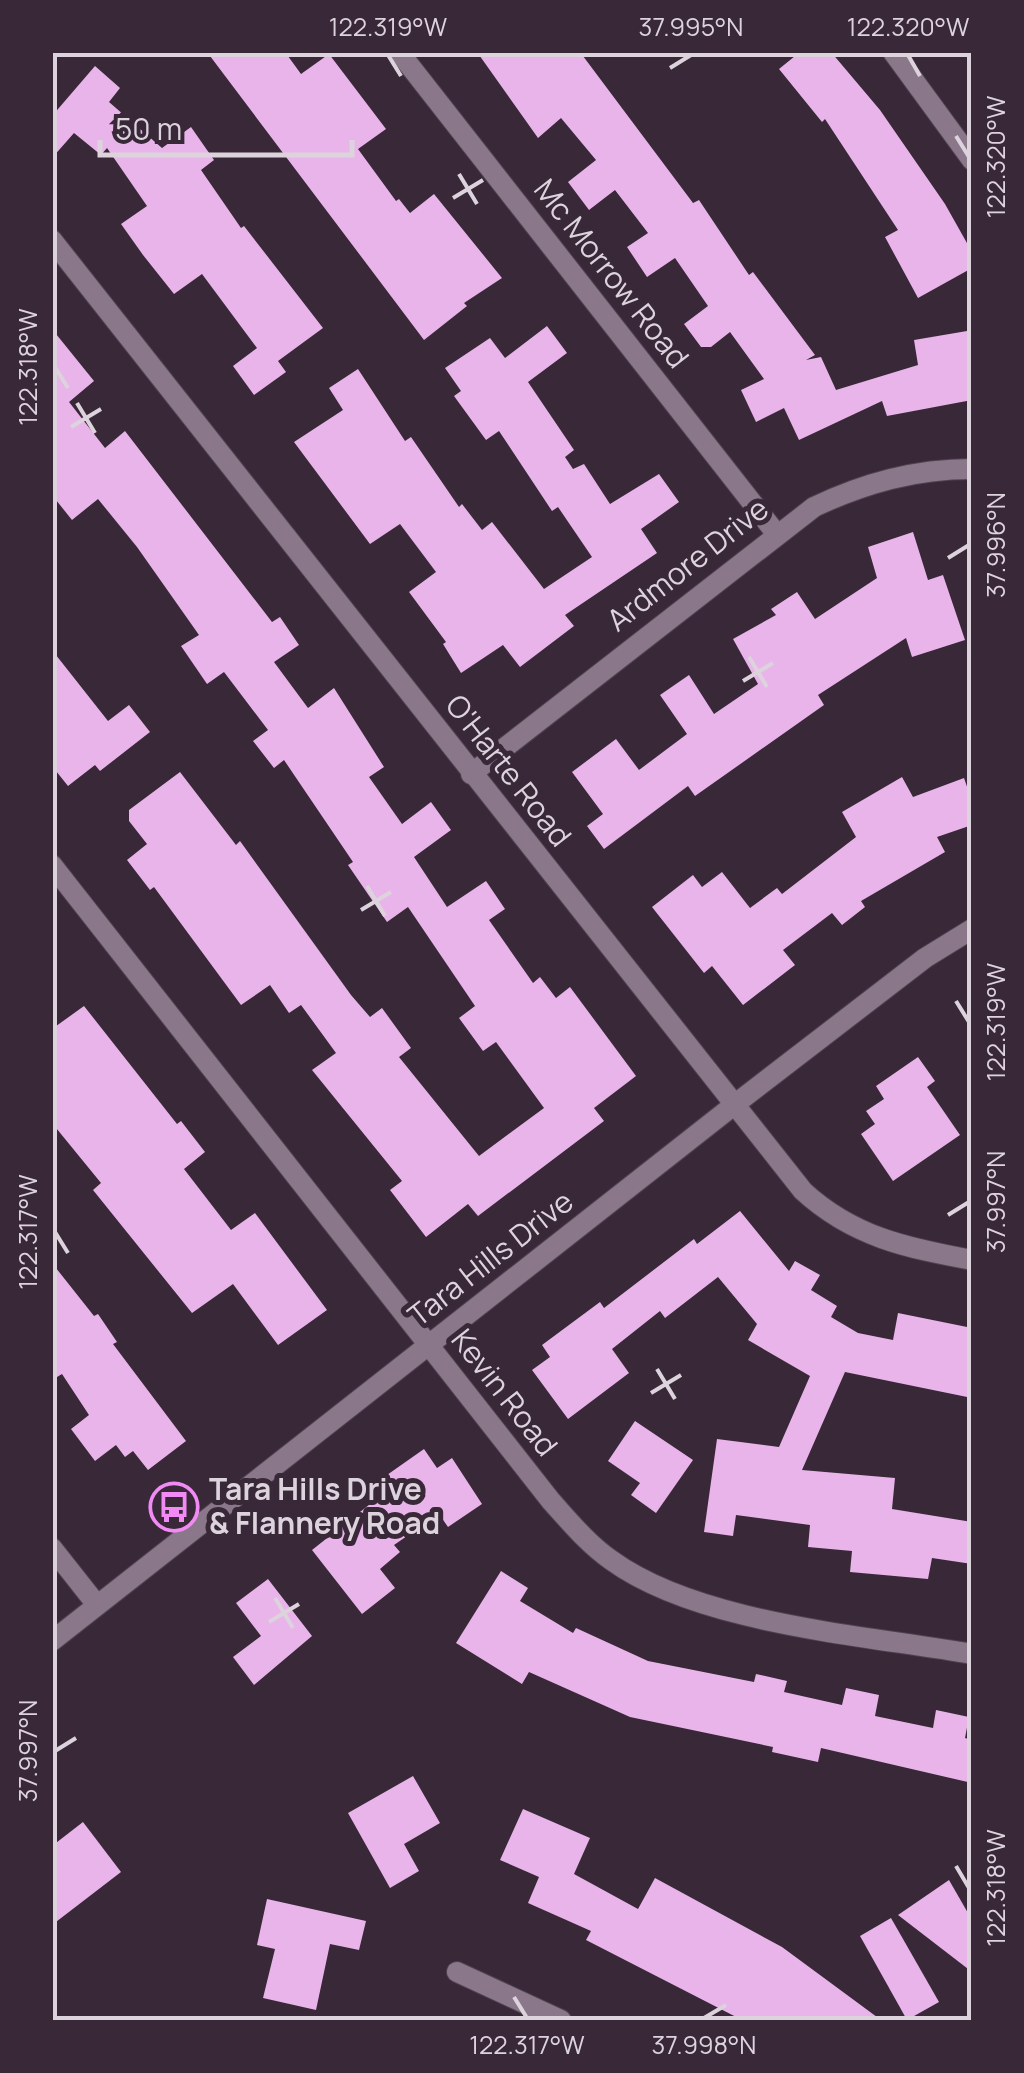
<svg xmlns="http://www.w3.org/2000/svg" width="1024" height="2073" viewBox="0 0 1024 2073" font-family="Manrope,sans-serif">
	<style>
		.building { fill: #e8b4e9 }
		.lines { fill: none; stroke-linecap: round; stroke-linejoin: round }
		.minor-casing { stroke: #504350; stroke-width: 22 }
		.tertiary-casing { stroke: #504350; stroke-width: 22 }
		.minor { stroke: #8a778a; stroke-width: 20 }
		.tertiary { stroke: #8a778a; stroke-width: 20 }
		.ticks { fill: none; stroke: #ddd3dd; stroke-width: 4 }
		.labels { text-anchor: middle; stroke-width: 10; stroke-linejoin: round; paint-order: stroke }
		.street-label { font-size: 30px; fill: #ddd3dd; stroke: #382838 }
		.poi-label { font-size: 30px; font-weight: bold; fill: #ddd3dd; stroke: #382838; text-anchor: start }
		.neatline { fill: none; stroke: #ddd3dd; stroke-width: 4 }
		.ticks-label { font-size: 25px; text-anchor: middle; fill: #ddd3dd }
	</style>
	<rect width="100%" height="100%" fill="#382838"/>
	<g class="building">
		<polygon points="207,52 285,52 301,74 329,54 386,129 358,149 396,201 399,199 410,213 434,194 502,278 464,303 467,306 424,340"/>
		<polygon points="477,52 580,52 693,203 699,200 749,275 753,272 815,355 806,360 821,357 836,390 918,365 914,340 967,331 972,400 887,416 882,401 799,440 784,408 756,422 741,390 764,379 730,332 711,347 701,347 684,324 708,306 675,258 647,277 627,247 648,233 615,190 589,210 568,182 596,160 561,118 538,138"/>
		<polygon points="800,52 831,52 880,110 945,204 972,252 972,268 918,298 885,237 898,230 825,119 822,122 779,69"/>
		<polygon points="95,66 120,88 109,102 162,148 191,127 214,160 201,170 241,228 244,226 323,328 278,361 286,372 254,395 233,366 257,348 202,274 174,294 143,255 121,224 147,206 107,148 101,155 74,133 52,158 52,116"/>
		<polygon points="547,326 567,353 528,382 574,450 565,457 573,469 584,464 610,504 659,474 679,502 641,529 657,553 565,615 574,626 520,667 503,645 461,673 443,644 446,642 409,592 436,572 400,524 370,544 294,442 343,410 329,388 358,369 405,441 411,437 459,507 462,504 482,530 492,522 544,589 592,557 558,507 552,511 499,431 486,440 454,396 461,391 445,368 490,338 505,358"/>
		<polygon points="52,329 94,381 69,402 105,448 125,431 272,622 280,617 299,645 274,662 308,708 334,688 384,767 369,777 402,824 431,802 451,830 414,857 447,907 486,881 505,909 489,920 533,983 540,977 556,998 570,987 636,1076 594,1108 604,1121 478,1216 468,1204 426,1237 390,1190 402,1181 312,1070 336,1053 301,1005 289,1013 270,985 241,1005 154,887 150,890 127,860 147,844 129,821 129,810 180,772 236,845 240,841 351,995 370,1017 382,1008 411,1048 399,1057 479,1156 544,1108 496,1042 483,1051 459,1018 475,1006 408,907 387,922 348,865 353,862 284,760 274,768 253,741 268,730 224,672 207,684 181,646 199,635 137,547 98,499 72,520 52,495"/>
		<polygon points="913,532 928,580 943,575 965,640 912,657 906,638 818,695 824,705 695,796 688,786 604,849 587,826 603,814 572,772 616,739 639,770 687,734 660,695 689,675 714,714 758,684 733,639 776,615 771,609 797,592 815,619 877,578 868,547"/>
		<polygon points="52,650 108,721 129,705 150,732 100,771 95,765 68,786 52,766"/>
		<polygon points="902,777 913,797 964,778 972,801 972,825 937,837 945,852 861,901 865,907 842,925 832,913 783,950 795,965 743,1005 712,966 704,973 652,907 693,875 702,887 722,872 750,908 777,888 782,894 856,837 842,812"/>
		<polygon points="84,1006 177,1124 181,1121 205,1152 184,1169 231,1230 255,1213 327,1310 278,1345 233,1284 192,1313 93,1190 101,1183 52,1123 52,1029"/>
		<polygon points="918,1057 935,1081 927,1087 960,1135 893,1181 861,1134 875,1124 866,1111 884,1099 876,1086"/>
		<polygon points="740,1211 789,1271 795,1261 820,1275 811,1290 837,1306 831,1317 858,1333 893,1340 898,1313 972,1328 972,1398 845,1372 802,1470 895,1478 892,1509 972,1522 972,1564 932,1558 928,1579 850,1572 852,1551 808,1547 810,1525 736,1515 733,1536 704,1532 717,1439 779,1447 810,1376 748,1340 757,1324 718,1277 665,1318 660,1311 612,1349 629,1373 568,1419 532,1370 550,1357 542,1345 600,1302 604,1308 694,1239 697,1244"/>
		<polygon points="52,1263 94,1316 98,1314 117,1342 113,1344 186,1441 148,1470 133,1451 125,1457 116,1445 95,1461 71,1429 89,1415 62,1374 52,1380"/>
		<polygon points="635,1421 693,1460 656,1513 631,1495 640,1483 608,1461"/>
		<polygon points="424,1449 437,1468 452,1458 482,1504 448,1527 439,1514 394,1545 400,1552 380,1569 395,1588 362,1614 312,1550 384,1493 377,1482"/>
		<polygon points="501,1571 528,1588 520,1601 573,1633 576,1628 648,1661 754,1682 756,1674 787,1681 784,1692 842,1705 846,1688 879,1695 875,1716 933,1728 936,1710 969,1717 965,1738 972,1740 972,1783 821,1748 818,1762 772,1752 773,1747 630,1717 529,1672 522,1684 456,1643"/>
		<polygon points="268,1579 312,1636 254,1685 233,1657 261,1636 236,1603"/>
		<polygon points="413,1776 440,1823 404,1844 419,1871 390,1888 348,1813"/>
		<polygon points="523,1809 590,1838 574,1874 638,1909 655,1878 782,1947 881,2020 742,2020 586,1940 591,1931 528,1903 539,1877 500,1860"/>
		<polygon points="83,1822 121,1872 52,1925 52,1846"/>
		<polygon points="949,1880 972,1920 972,1972 898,1915"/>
		<polygon points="267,1899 366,1921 359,1950 330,1944 316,2010 263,1998 275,1949 257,1945"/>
		<polygon points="891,1918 939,2002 907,2020 860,1936"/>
	</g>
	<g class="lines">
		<g class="minor-casing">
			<g id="minor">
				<polyline points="399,52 775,532"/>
				<polyline points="893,52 972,160"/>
				<path d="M52,240L803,1191C853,1237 907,1248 972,1260"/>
				<path d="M471,774L814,507C865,483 915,469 972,469"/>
				<path d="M52,865L551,1501C570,1522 588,1544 611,1560C699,1624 864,1635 972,1654"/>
				<polyline points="457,1972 561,2020"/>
			</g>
		</g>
		<g class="tertiary-casing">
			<g id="tertiary">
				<polyline points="52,1548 97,1605"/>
				<polyline points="52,1641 734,1105 925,958 972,929"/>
			</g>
		</g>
		<use href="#minor" class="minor"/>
		<use href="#tertiary" class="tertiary"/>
	</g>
	<path class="ticks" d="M388,55L401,76M908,55L920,76M670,68L691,55M956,136L969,157M459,174L477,204M453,198L483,180M55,367L68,388M77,403L95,433M71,427L101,409M948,558L969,545M749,657L767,687M743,681L773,663M367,886L385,916M361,910L391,892M956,1001L969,1022M948,1215L969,1202M55,1232L68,1253M657,1369L675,1399M651,1393L681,1375M275,1598L293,1628M269,1622L299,1604M55,1751L76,1738M956,1866L969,1888M514,1997L527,2018M704,2018L726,2005"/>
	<defs>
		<g id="bus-ring" transform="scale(2.5)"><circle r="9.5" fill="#382838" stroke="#f18af5" stroke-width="1.5"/><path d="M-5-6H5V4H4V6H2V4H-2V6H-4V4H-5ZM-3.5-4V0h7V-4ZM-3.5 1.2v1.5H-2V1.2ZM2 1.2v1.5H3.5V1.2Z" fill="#f18af5"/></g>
	</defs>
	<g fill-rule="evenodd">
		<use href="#bus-ring" x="174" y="1507"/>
	</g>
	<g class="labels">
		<g class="street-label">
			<text transform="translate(611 274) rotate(52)" y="10">Mc Morrow Road</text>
			<text transform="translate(688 565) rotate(-38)" y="10">Ardmore Drive</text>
			<text transform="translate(508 771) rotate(52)" y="10">O'Harte Road</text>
			<text transform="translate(491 1259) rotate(-38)" y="10">Tara Hills Drive</text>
			<text transform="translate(504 1393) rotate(52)" y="10">Kevin Road</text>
		</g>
		<g class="poi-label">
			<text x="209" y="1500">Tara Hills Drive<tspan x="209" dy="34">&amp; Flannery Road</tspan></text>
		</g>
	</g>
	<rect width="1024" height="2073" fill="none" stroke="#382838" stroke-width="110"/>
	<path d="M100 140v15h252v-15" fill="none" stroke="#ddd3dd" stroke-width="5"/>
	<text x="115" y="140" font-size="30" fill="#ddd3dd" stroke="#382838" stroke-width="8" paint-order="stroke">50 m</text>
	<rect x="55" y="55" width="914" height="1963" class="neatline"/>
	<g class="ticks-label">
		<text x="388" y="36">122.319°W</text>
		<text x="691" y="36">37.995°N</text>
		<text x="908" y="36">122.320°W</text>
		<text transform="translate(996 157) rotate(-90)" y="9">122.320°W</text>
		<text transform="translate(28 367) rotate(-90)" y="9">122.318°W</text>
		<text transform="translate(996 545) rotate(-90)" y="9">37.996°N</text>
		<text transform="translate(996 1022) rotate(-90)" y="9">122.319°W</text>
		<text transform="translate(996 1202) rotate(-90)" y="9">37.997°N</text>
		<text transform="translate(28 1232) rotate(-90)" y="9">122.317°W</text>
		<text transform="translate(28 1751) rotate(-90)" y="9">37.997°N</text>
		<text transform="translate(996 1888) rotate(-90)" y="9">122.318°W</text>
		<text x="527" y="2054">122.317°W</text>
		<text x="704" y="2054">37.998°N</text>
	</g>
</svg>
